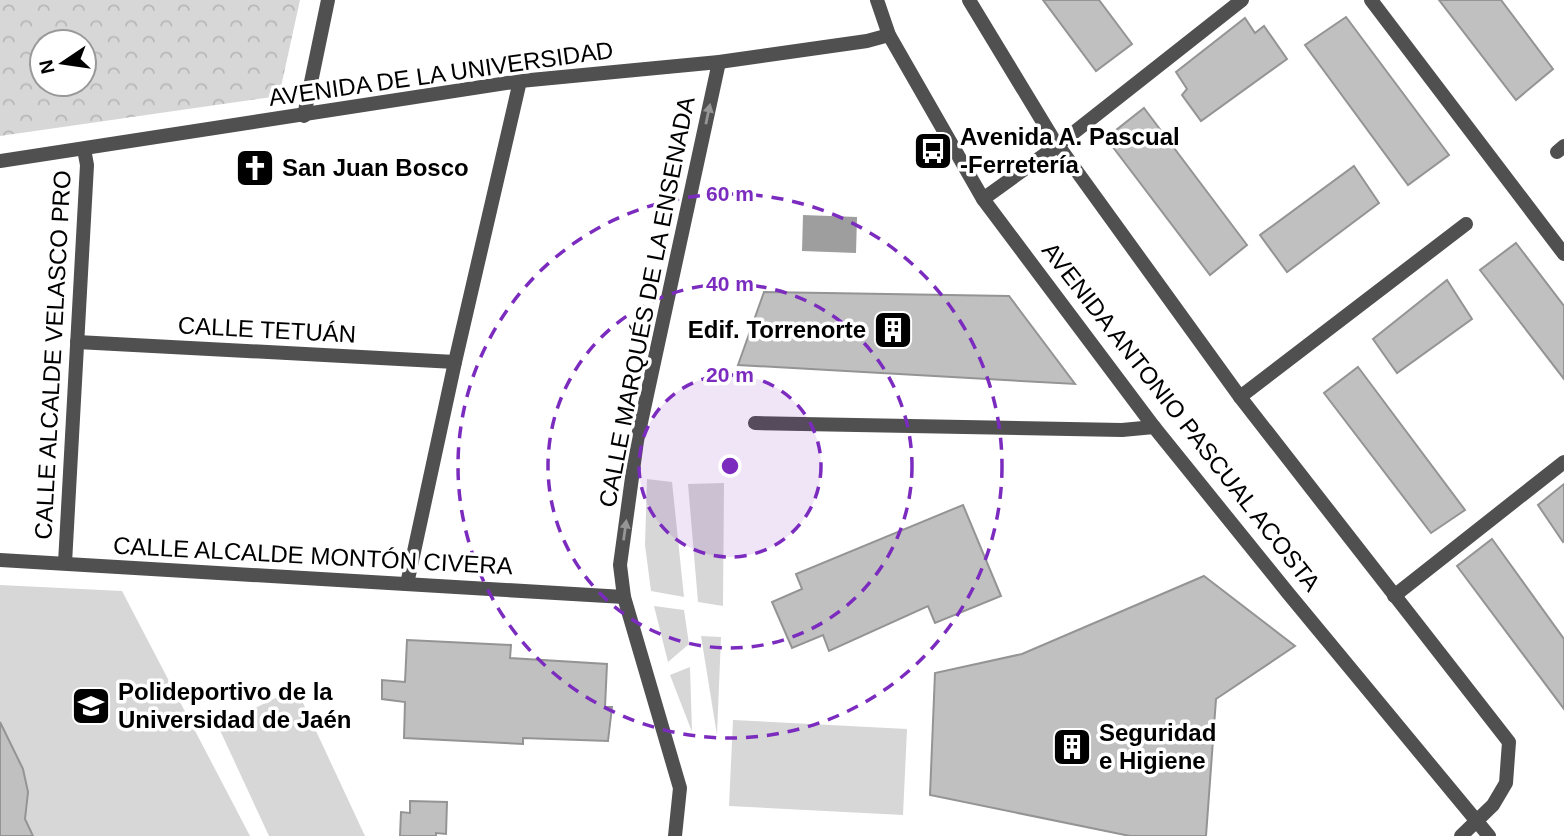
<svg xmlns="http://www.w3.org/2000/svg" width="1564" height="836" viewBox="0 0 1564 836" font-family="Arial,sans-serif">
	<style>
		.park { fill: url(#park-crowns); fill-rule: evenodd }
		.garden { fill: #d7d7d7 }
		.water { fill: #9e9e9e }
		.building { fill: #c0c0c0; stroke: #949494; stroke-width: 2 }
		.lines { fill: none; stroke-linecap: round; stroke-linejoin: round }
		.pedestrian { stroke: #505050; stroke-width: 14 }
		.minor { stroke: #505050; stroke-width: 14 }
		.tertiary { stroke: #505050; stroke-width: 14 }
		.oneway { fill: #969696 }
		.ring { fill: none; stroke: #7b2cbf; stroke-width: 3.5; stroke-dasharray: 12 9 }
		.labels { text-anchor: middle; stroke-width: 7; stroke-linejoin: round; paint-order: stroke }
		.street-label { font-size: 24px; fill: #000; stroke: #fff }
		.poi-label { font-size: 24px; font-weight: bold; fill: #000; stroke: #fff; text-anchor: start }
		.centre { fill: #7b2cbf; stroke: #fff; stroke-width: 3.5 }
		.ring-label { font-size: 21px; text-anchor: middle; font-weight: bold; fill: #7b2cbf; stroke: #fff; stroke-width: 7; stroke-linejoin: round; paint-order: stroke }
	</style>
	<defs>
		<pattern id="park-crowns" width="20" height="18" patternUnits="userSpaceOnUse" patternTransform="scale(1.75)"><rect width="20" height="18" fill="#d7d7d7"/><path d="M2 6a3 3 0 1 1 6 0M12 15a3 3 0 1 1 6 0" fill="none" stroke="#b7b7b7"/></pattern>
	</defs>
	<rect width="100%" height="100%" fill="#fff"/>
	<path class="park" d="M0,0H300L279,96L0,136ZM42,42H84V84H42Z"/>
	<g class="garden">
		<polygon points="647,479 672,482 684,597 651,591 645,545"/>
		<polygon points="724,483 724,484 723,606 698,602 688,484"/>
		<polygon points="0,585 122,591 250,836 0,836"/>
		<polygon points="654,606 684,610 689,644 668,662"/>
		<polygon points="701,636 721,637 717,735"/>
		<polygon points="690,667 692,732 670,675"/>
		<polygon points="296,688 365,836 269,836 218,726"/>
		<polygon points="733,720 907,729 903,815 729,806"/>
	</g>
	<polygon class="water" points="803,215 857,217 856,253 802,251"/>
	<g class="building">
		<polygon points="1043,0 1099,0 1132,44 1096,71"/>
		<polygon points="1439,0 1501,0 1553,69 1516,100"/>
		<polygon points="1346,17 1449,155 1408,185 1305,45"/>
		<polygon points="1245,18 1255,33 1264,26 1287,59 1201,121 1182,95 1187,89 1176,72"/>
		<polygon points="1144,108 1247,245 1210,275 1106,138"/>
		<polygon points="1354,166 1379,203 1287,272 1260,235"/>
		<polygon points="1516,243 1564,306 1564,379 1480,270"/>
		<polygon points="1447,280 1472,319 1397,373 1373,339"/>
		<polygon points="764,292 1009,296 1075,384 738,365"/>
		<polygon points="1358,367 1465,510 1431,533 1324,393"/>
		<polygon points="1564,484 1564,541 1563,542 1538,505"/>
		<polygon points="963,505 1001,596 935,623 928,606 829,651 823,635 792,648 772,602 802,589 796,574"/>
		<polygon points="1492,539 1564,639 1564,709 1457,566"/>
		<polygon points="1204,576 1295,646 1216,699 1206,836 1130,836 930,795 935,673 1022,654"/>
		<polygon points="407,640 511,645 510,658 607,664 605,707 612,707 608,741 523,738 523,744 404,738 405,702 382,699 382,680 405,682"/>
		<polygon points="0,722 23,769 28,792 25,819 33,836 0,836"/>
		<polygon points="410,801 447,802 446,834 436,833 436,836 400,836 401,812 410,813"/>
	</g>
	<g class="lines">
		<g class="pedestrian">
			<polyline points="1371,0 1564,254"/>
			<polyline points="1058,145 1242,0"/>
			<polyline points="1394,596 1564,462"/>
		</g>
		<g class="minor">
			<polyline points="969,0 1052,137 1240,397 1509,742 1506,783 1493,805 1461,836"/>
			<polyline points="304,116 328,0"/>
			<polyline points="1557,152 1564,146"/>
			<polyline points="0,161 520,81 719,62 867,41 889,35"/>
			<polyline points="983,199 1058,145"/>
			<polyline points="77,342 455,362"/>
			<polyline points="1240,397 1466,224"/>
			<polyline points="755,423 1122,430 1154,427"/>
			<polyline points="0,560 624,597"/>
			<polyline points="65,563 87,165 84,149"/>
			<polyline points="407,584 455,362 520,81"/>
			<polyline points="675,836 680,788 624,597 620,565 637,441 719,62"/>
		</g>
		<polyline class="tertiary" points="877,0 889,35 983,199 1154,427 1288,593 1489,836"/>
	</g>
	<defs><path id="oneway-solid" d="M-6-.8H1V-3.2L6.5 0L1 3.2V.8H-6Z" transform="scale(1.75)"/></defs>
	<g class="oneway">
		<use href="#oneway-solid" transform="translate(708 114) rotate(-78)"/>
		<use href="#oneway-solid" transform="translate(625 530) rotate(-82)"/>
	</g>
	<circle cx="730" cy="466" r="91" fill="#7b2cbf" fill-opacity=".12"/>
	<g class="ring">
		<circle cx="730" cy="466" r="91"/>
		<circle cx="730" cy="466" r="182"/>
		<circle cx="730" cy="466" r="272"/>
	</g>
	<defs>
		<g id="bus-square" transform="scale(2.0125)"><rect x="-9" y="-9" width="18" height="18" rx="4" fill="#000" stroke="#fff"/><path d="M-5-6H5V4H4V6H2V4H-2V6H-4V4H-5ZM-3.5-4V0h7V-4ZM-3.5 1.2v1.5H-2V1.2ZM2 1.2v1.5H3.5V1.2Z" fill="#fff"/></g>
		<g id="church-square" transform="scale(2.0125)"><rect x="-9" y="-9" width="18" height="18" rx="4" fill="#000" stroke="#fff"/><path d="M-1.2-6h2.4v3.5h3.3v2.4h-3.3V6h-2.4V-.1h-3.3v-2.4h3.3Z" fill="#fff"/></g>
		<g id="building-square" transform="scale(2.0125)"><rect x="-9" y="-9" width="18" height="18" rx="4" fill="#000" stroke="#fff"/><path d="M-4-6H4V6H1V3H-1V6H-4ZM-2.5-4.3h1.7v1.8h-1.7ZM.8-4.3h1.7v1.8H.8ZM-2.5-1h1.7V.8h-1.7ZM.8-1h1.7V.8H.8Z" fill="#fff"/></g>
		<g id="university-square" transform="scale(2.0125)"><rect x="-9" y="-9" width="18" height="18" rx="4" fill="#000" stroke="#fff"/><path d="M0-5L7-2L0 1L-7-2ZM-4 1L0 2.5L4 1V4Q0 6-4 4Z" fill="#fff"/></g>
	</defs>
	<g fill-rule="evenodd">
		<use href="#bus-square" x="933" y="151"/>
		<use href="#church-square" x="255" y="168"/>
		<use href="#building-square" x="893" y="330"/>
		<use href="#university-square" x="91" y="706"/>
		<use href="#building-square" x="1072" y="747"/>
	</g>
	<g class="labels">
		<g class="street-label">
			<text transform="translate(441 74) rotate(-8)" y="8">AVENIDA DE LA UNIVERSIDAD</text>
			<text transform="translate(647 302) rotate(-79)" y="8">CALLE MARQUÉS DE LA ENSENADA</text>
			<text transform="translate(267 330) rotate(3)" y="8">CALLE TETUÁN</text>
			<text transform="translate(53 355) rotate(-87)" y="8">CALLE ALCALDE VELASCO PRO</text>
			<text transform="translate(1181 417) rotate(52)" y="8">AVENIDA ANTONIO PASCUAL ACOSTA</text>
			<text transform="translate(313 556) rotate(3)" y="8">CALLE ALCALDE MONTÓN CIVERA</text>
		</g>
		<g class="poi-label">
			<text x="960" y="145">Avenida A. Pascual<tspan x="960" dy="28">-Ferretería</tspan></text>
			<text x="282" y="176">San Juan Bosco</text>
			<text x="866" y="338" text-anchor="end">Edif. Torrenorte</text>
			<text x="118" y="700">Polideportivo de la<tspan x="118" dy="28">Universidad de Jaén</tspan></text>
			<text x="1099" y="741">Seguridad<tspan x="1099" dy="28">e Higiene</tspan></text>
		</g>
	</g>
	<circle cx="730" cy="466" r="10" class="centre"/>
	<g class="ring-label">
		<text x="730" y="201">60 m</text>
		<text x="730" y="291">40 m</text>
		<text x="730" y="382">20 m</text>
	</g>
	<g transform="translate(63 63) rotate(257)"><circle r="33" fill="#ffffff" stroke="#999999" stroke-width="2"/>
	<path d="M0-5L12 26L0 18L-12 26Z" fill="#000000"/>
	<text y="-10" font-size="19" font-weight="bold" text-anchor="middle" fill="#000000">N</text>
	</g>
</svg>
